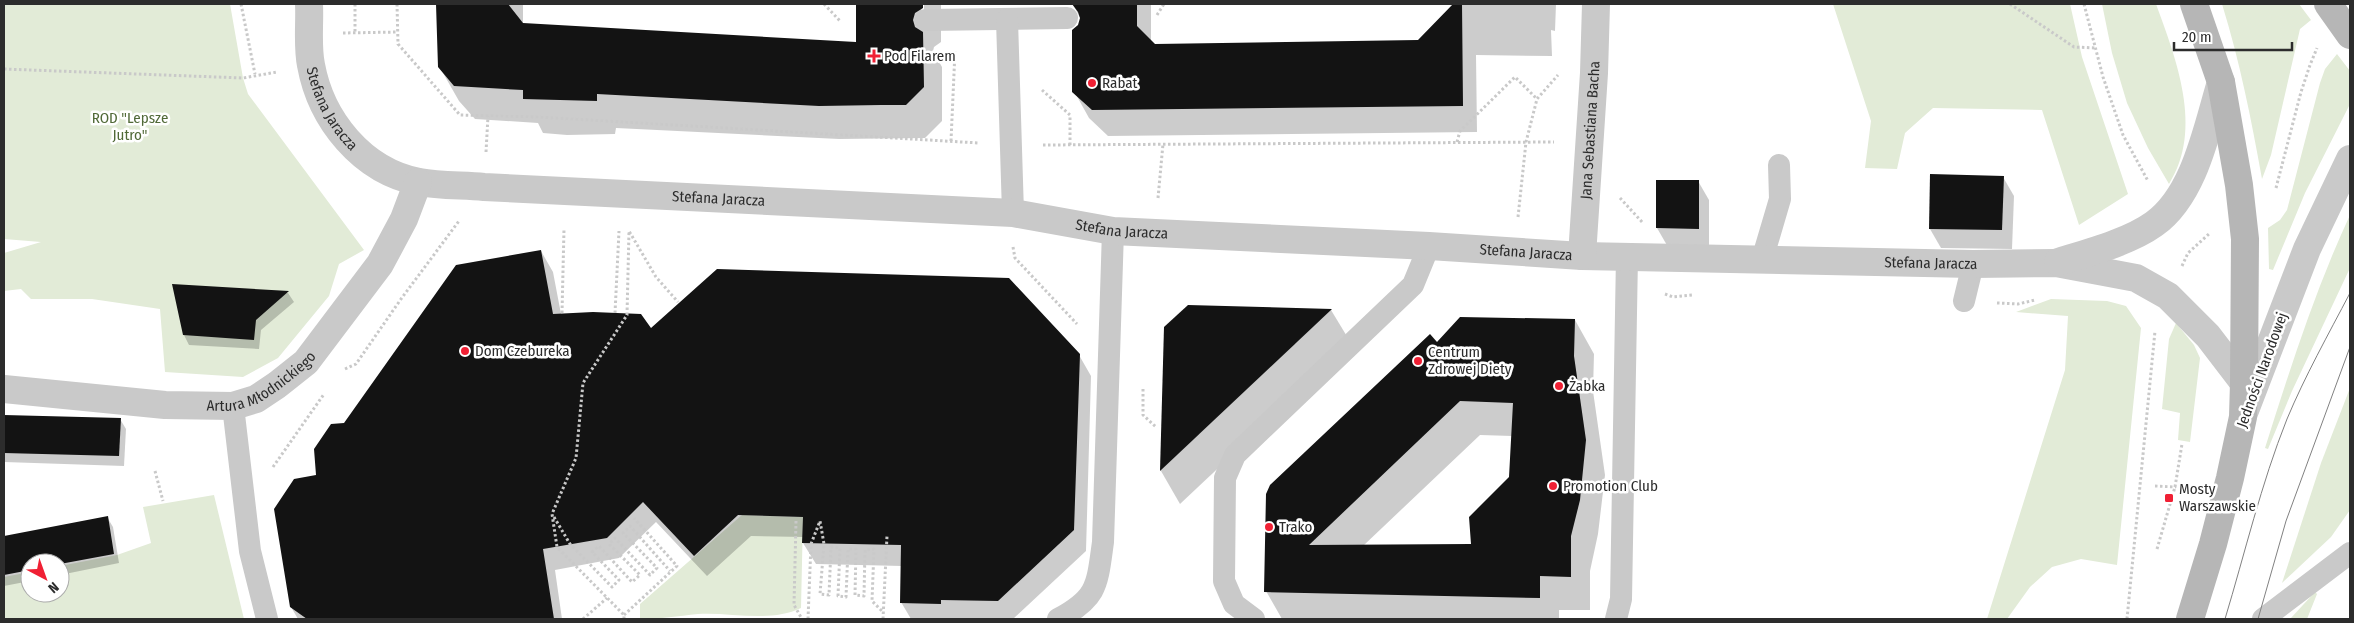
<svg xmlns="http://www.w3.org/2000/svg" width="2354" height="623" viewBox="0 0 2354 623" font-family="'Fira Sans Condensed',sans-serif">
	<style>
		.green { fill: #e2ebd7 }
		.shadow { fill: #0003; fill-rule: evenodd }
		.building { fill: #131313; fill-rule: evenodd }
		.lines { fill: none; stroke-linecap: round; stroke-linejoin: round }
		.path { stroke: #c9c9c9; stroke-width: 3; stroke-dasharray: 2.5 2.5; stroke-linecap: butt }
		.service { stroke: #c9c9c9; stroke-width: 22 }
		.minor { stroke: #c9c9c9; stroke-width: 28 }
		.tertiary { stroke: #c9c9c9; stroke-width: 28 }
		.secondary { stroke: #b6b6b6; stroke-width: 28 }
		.tram { stroke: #818181; stroke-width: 1 }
		.poi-dot { fill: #f02034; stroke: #fff; stroke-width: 2 }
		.labels { text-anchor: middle; stroke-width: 5; stroke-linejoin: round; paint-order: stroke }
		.poi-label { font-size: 15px; fill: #2c2c2c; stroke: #fff; text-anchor: start }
		.street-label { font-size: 15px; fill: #2c2c2c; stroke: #fff }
		.park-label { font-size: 15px; fill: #506937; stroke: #fff }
	</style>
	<rect width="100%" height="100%" fill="#fff"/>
	<g class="green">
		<polygon points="4,4 230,4 243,78 248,94 364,250 339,264 329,296 278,358 243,377 165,372 160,309 92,299 31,299 21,289 4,291 4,253 41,242 4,239"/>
		<polygon points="1833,4 2070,4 2082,57 2128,194 2079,225 2042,110 1933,108 1905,133 1897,169 1865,168 1871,121"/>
		<path d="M2102,4H2156C2176,59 2204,129 2169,184L2148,148L2127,103L2112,53Z"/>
		<path d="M2222,4H2299L2311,20L2300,29L2271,155L2262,179C2251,118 2240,62 2222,4Z"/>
		<polygon points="2337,54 2350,71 2350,104 2305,193 2273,270 2269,269 2268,228 2280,220 2287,210 2320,83 2325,69"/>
		<path d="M2350,215V268L2292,391L2268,449L2265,448C2290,369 2315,290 2350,215Z"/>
		<polygon points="2051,299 2107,301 2126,306 2141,328 2117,565 2081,559 2052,567 2030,587 2007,619 1987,619 2065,370 2068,316 2016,312"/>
		<polygon points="2176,323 2194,345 2200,358 2190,442 2178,440 2180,413 2162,409 2169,339"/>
		<polygon points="2350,388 2350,510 2331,537 2282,583 2321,463"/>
		<polygon points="214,495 244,619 4,619 4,577 30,572 30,593 60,593 60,566 117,555 151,543 143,507"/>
		<path d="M742,515L803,517L801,608C770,623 731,612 698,614C678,616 660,619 640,619V604Z"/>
		<polygon points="2315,592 2317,594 2307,619 2290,619"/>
	</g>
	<g class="shadow">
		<polygon points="438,4 523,4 523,24 857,44 858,4 921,4 922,14 924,14 924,4 941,4 941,42 934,47 933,51 942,67 942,121 925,138 839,139 616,128 615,134 567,135 543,133 538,123 475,119 459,101 439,66"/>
		<polygon points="1073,4 1151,4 1151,42 1155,45 1418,41 1455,4 1556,4 1555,31 1551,30 1552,56 1476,55 1477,132 1108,136 1089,118 1074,91 1081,20"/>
		<polygon points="2003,177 2014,196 2012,249 1941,248 1930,229"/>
		<polygon points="1698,181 1709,200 1709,247 1668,247 1657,228"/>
		<polygon points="541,251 553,272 561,314 651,330 1079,355 1091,376 1086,551 1013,619 911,619 901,602 902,566 816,564 803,543 804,537 751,536 707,576 656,522 619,558 555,570 562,619 298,619 291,607 318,476 345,424"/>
		<polygon points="173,285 288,293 294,302 261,330 259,349 189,345 184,335"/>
		<polygon points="1189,306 1331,310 1351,343 1180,504 1161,471 1166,328"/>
		<path d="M1575,320L1594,354L1593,391L1605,475L1598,534L1590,571V610H1559V619H1282L1266,591L1437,344ZM1480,435L1512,436L1511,477L1472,545L1363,546Z"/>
		<polygon points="4,416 120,419 126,429 124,466 4,462"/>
		<polygon points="107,517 113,527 119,563 60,575 60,563 30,563 30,581 4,586 4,538"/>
	</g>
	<g class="building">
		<polygon points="436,4 508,4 523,23 856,42 856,4 923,4 923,8 915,13 913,20 915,27 923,32 924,87 906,105 881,105 819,106 597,94 597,101 523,99 523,90 454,86 438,67"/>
		<polygon points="1072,4 1137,4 1137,26 1155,44 1418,40 1453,4 1462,4 1463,106 1092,110 1072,92 1072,30 1078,25 1080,18 1078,12"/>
		<polygon points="1930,174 2004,176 2002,230 1929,229"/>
		<polygon points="1656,180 1699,180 1699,229 1656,228"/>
		<polygon points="541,250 553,314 593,312 641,314 651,328 717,269 1009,278 1080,354 1074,530 998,601 941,600 941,604 900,603 901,545 802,543 803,517 738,515 694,556 643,502 607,538 543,549 554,619 307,619 290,607 274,509 294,479 316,475 314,449 331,424 344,423 456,265"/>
		<polygon points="172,284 289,291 256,320 254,340 183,335"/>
		<polygon points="1188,305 1332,309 1160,471 1164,327"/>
		<path d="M1460,317L1575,319L1574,356L1586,440L1580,500L1571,536V577L1540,576V598L1264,592L1266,494L1270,485L1430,334L1437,342ZM1460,401L1513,403L1509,477L1469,517L1471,544L1309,545Z"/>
		<polygon points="4,415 121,418 119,456 4,453"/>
		<polygon points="108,516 114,554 60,564 30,563 30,570 4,575 4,536"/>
	</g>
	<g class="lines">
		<g class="path">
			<polyline points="241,4 255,74"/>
			<polyline points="355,4 355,33"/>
			<polyline points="397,4 398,44 460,115 538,117 979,143"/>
			<polyline points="824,4 841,22"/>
			<polyline points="2010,4 2074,47 2096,48"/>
			<polyline points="2084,4 2103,77 2123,135 2148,181"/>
			<polyline points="1157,15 1164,4"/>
			<polyline points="343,33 398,32"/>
			<polyline points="4,69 243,78 277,72"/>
			<polyline points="1042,90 1070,115 1070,145"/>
			<polyline points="951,141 955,51"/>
			<polyline points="1457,142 1460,131 1515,77 1537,99"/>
			<polyline points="1043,145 1554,142"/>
			<polyline points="486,152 488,116"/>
			<polyline points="2276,188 2301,92 2310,65 2317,48"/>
			<polyline points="1158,198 1163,144"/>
			<polyline points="1620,198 1643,223"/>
			<polyline points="1518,217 1526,142 1537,99 1558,75"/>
			<polyline points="1013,247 1015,258 1077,324"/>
			<polyline points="2182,266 2188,253 2210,233"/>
			<polyline points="1665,294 1673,297 1693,295"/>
			<polyline points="1997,303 2018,304 2035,300"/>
			<polyline points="562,313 564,229"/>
			<polyline points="615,313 619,231"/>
			<polyline points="345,369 356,364 401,299 459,221"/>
			<polyline points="1143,389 1143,415 1156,427"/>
			<polyline points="273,467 324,394"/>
			<polyline points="155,471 163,501"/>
			<polyline points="2155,486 2175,487 2182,444"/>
			<polyline points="554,517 570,544 612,587 619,580 592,552 599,546 632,582 640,575 609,544 615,538 650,575 657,568 623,533 630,526 670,571"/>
			<polyline points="796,521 794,605 802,619"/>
			<polyline points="2157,549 2175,487"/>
			<polyline points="624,615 677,566 634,518"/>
			<polyline points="583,619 607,598"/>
			<polyline points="624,619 624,615 557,547 552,514 576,458 583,383 627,315 629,231 656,277 678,302"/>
			<polyline points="808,619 811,544 820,521 824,544 820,594 829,595 831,547 840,548 838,596 846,597 848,549 856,549 855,595 864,596 865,550 874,549 872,601 883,612"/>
			<polyline points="883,619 887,536"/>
			<polyline points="2127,619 2155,331"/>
		</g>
		<g class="service">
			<polyline points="926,20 1067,18"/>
			<polyline points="1007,20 1013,213"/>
			<polyline points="1762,260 1780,199 1779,165"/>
			<polyline points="1964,301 1973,264"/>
			<polyline points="233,406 250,551 267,619"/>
			<path d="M1058,619C1098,598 1097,585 1103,542L1113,231"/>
			<polyline points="1254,619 1234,604 1224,581 1225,478 1235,455 1413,285 1429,246"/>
			<polyline points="1616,619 1621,599 1627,256"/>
			<polyline points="2263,619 2350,553"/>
		</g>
		<g class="minor">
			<path id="s1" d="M309,4C310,23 307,46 311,65C321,120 362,171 419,182C440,186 463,185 484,187L1013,213L1113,231L1429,246L1582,256L1973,264L2056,263L2136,278L2168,296L2208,336L2244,383"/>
			<path id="s2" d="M1582,256L1594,73L1596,4"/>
			<path d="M2058,262C2087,253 2129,242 2154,224C2195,195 2207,128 2221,82"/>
			<path id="s3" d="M4,389L165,405L233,406L256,399L277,385L306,362L380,264L404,219L418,182"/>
		</g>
		<polyline class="tertiary" points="2244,413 2307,249 2350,159"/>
		<g class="secondary">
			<polyline points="2328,4 2350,35"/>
			<polyline points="2190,619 2213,544 2230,478 2243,417 2244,383 2245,239 2239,185 2221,82 2194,4"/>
		</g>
		<g class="tram">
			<path d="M2225,619C2245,553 2261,484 2287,419C2305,376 2328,335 2350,293"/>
			<polyline points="2258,619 2286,521 2350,347"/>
		</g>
	</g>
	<g class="poi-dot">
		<path d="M871.5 48.5h5v5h5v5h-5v5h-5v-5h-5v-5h5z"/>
		<circle cx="1092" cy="83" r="5"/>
		<circle cx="465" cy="351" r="5"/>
		<circle cx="1418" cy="361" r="5"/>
		<circle cx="1559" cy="386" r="5"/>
		<circle cx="1553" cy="486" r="5"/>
		<rect x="2164" y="493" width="10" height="10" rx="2.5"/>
		<circle cx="1269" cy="527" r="5"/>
	</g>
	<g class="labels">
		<g class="poi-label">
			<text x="884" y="61">Pod Filarem</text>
			<text x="1102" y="88">Rabat</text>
			<text x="475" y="356">Dom Czebureka</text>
			<text x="1428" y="357">Centrum<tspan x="1428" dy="17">Zdrowej Diety</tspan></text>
			<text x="1569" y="391">Żabka</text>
			<text x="1563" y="491">Promotion Club</text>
			<text x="2179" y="494">Mosty<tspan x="2179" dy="17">Warszawskie</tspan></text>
			<text x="1279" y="532">Trako</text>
		</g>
		<g class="street-label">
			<text dy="5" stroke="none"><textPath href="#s1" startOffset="110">Stefana Jaracza</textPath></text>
			<text dy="5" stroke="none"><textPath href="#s2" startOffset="126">Jana Sebastiana Bacha</textPath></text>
			<text dy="5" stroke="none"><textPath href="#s1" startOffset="530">Stefana Jaracza</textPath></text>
			<text dy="5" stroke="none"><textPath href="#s1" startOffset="935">Stefana Jaracza</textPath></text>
			<text dy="5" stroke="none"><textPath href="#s1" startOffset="1340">Stefana Jaracza</textPath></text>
			<text dy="5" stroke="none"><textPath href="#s1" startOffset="1745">Stefana Jaracza</textPath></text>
			<text transform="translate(2262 370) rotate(-70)" y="5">Jedności Narodowej</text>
			<text dy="5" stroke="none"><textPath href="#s3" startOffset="265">Artura Młodnickiego</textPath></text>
		</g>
		<g class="park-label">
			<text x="130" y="123">ROD "Lepsze<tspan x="130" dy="17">Jutro"</tspan></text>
		</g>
	</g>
	<rect width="2354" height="623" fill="none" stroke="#2c2c2c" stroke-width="10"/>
	<g transform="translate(45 578) rotate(139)"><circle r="24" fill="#ffffff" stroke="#ababab"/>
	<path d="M0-4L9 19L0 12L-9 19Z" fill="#f02034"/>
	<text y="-8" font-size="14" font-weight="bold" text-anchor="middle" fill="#2c2c2c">N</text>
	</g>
	<path d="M2174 42v8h118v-8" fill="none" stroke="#2c2c2c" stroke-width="2.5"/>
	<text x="2182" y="42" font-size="15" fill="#2c2c2c" stroke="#ffffff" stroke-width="4" paint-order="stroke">20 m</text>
</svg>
